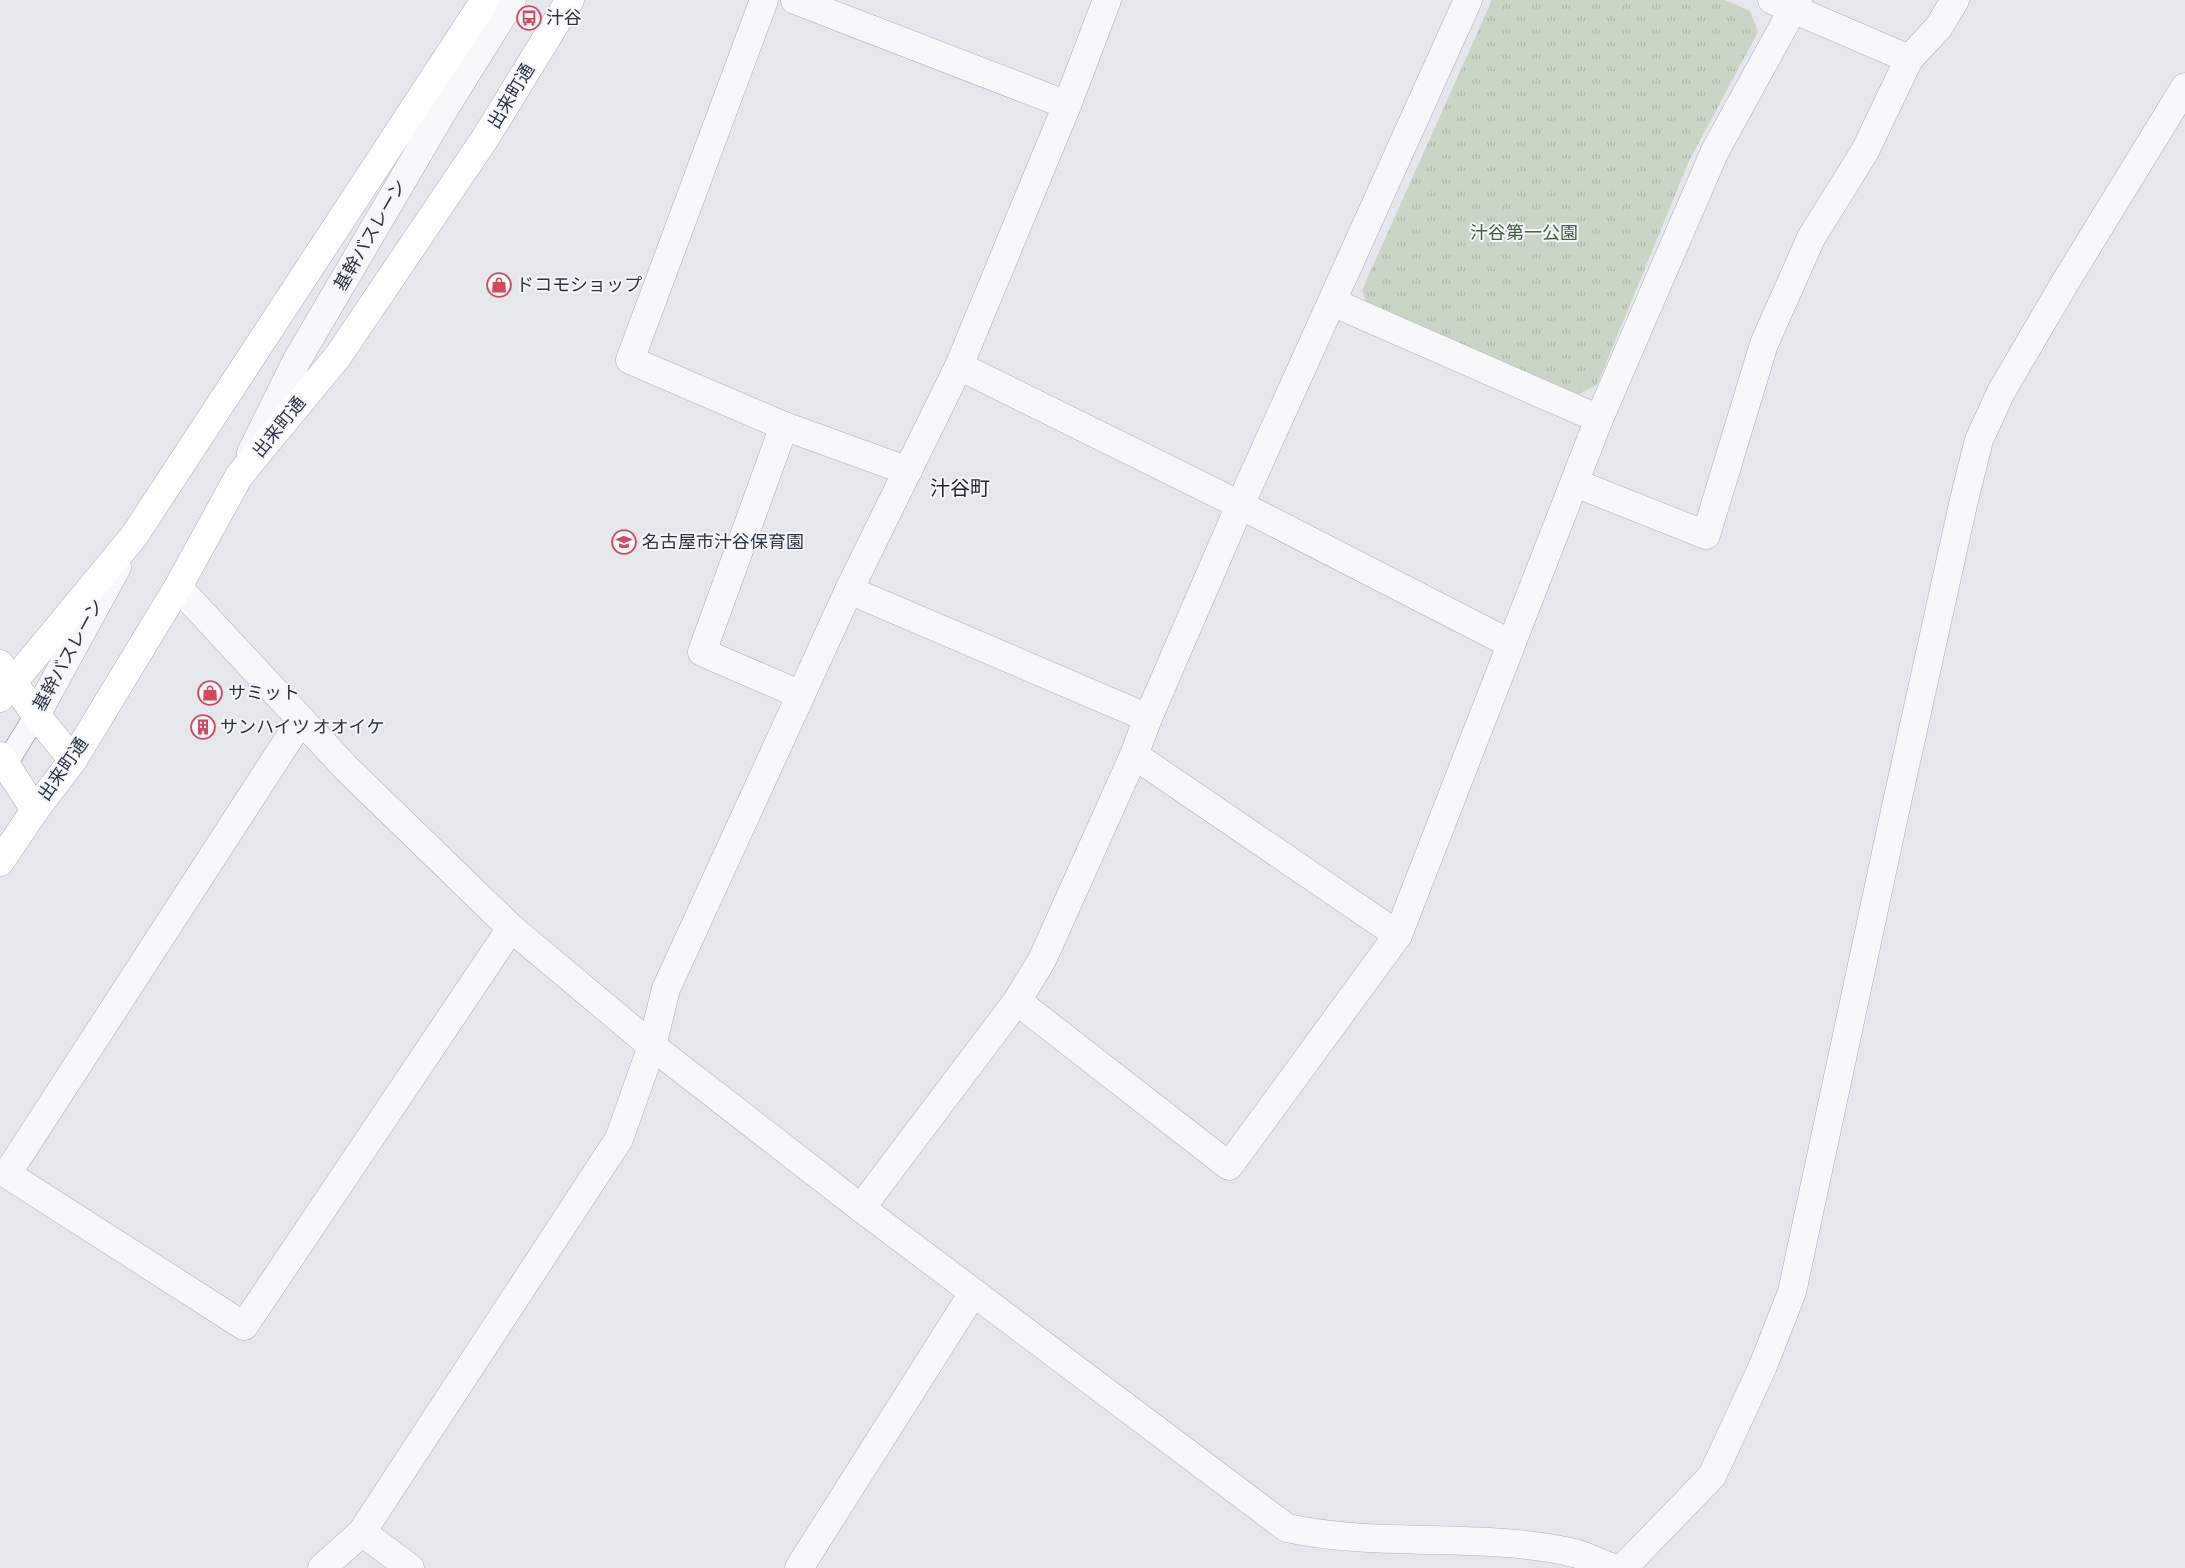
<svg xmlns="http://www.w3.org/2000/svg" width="2185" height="1568" viewBox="0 0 2185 1568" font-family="'Alegreya Sans','Noto Sans JP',sans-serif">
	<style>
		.park { fill: url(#park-tufts) }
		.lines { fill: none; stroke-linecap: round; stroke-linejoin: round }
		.lane-casing { stroke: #a9aeb7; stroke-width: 24 }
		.street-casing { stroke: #a9aeb7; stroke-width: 29 }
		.secondary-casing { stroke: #a9aeb7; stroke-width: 29 }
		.lane { stroke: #f7f8fa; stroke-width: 22 }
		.street { stroke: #f7f8fa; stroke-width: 28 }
		.secondary { stroke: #fff; stroke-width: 28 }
		.labels { text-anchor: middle; stroke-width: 4; stroke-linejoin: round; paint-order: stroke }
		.poi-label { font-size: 18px; fill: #2b3445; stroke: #f4f6f9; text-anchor: start }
		.street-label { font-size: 18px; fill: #2b3445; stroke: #f4f6f9 }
		.park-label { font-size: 18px; fill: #3f6138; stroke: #f4f6f9 }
		.quarter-label { font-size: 20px; fill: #1d2536; stroke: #f4f6f9 }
	</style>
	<defs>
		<pattern id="park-tufts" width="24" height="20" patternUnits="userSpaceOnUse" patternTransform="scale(1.25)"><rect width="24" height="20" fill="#c9d6c5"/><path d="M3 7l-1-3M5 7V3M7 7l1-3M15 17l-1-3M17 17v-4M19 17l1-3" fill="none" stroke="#adb8ab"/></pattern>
	</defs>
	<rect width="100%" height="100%" fill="#e4e7ec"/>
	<polygon class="park" points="1492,0 1725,0 1750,11 1758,32 1689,161 1597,385 1579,394 1368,307 1362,290"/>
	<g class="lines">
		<g class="lane-casing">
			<polyline id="lane" points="6,764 36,715"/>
		</g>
		<g class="street-casing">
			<g id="street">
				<polyline points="764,0 630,360 784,426 908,471"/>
				<polyline points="795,0 1067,105"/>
				<polyline points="1772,0 1909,59 1938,28 1955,0"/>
				<polyline points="1332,302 1599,419"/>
				<polyline points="959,366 1240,505 1511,644"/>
				<polyline points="784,426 702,652 801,695"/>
				<polyline points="251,453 297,360 446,106 512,0"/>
				<polyline points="1575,483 1706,535 1764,344 1811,238 1865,151 1909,59"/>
				<path d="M178,587L347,769L511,928L652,1046L861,1208L1287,1528C1380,1548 1478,1532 1570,1552C1585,1555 1599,1563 1613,1568"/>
				<polyline points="849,590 1148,718"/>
				<polyline points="36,715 117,567"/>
				<polyline points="301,720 7,1174 244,1326 511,928"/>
				<polyline points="1134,755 1398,935"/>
				<polyline points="1017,1001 1229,1166 1398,935 1599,419 1715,151 1798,0"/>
				<polyline points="861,1208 1017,1001 1042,960 1134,755 1148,718 1240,505 1468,0"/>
				<polyline points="362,1532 410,1568"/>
				<polyline points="322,1568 362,1532 619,1139 652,1046 666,989 849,590 959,366 1067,105 1107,0"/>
				<polyline points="799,1568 973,1293"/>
				<polyline points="1623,1568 1712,1476 1763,1366 1792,1292 1895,811 1964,500 1979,440 2001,392 2066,281 2185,87"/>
			</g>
		</g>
		<g class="secondary-casing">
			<g id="secondary">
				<polyline points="0,664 36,715 73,760"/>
				<polyline points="0,698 134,536 485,0"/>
				<polyline points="0,756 35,810"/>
				<polyline points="0,862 35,810 73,760 178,587 239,476 338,356 484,140 570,0"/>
			</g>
		</g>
		<use href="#lane" class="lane"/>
		<use href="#street" class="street"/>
		<use href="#secondary" class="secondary"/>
	</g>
	<defs>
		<g id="bus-ring" transform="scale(1.25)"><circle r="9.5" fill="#f4f6f9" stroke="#d1495b" stroke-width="1.5"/><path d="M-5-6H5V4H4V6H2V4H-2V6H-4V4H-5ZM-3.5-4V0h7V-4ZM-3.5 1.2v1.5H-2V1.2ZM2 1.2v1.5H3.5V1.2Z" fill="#d1495b"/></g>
		<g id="shop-ring" transform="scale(1.25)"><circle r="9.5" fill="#f4f6f9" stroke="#d1495b" stroke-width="1.5"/><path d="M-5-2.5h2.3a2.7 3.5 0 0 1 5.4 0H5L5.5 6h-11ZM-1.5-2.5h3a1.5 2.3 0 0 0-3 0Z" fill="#d1495b"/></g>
		<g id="school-ring" transform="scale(1.25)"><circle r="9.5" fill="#f4f6f9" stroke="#d1495b" stroke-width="1.5"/><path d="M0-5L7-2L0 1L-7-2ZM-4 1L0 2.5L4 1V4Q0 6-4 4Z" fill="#d1495b"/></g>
		<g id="building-ring" transform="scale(1.25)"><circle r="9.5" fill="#f4f6f9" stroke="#d1495b" stroke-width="1.5"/><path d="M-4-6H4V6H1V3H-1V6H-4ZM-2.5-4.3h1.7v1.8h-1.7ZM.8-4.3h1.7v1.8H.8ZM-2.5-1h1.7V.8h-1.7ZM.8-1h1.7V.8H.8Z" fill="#d1495b"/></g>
	</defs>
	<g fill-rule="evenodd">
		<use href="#bus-ring" x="529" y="18"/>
		<use href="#shop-ring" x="499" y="285"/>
		<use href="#school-ring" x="624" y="542"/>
		<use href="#shop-ring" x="210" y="693"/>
		<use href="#building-ring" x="203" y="727"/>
	</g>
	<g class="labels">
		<g class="poi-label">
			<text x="546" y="24">汁谷</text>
			<text x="516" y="291">ドコモショップ</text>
			<text x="642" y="548">名古屋市汁谷保育園</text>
			<text x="228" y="699">サミット</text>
			<text x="220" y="733">サンハイツ オオイケ</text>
		</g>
		<g class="street-label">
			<text transform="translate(511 96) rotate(-59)" y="6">出来町通</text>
			<text transform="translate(370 235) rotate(-60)" y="6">基幹バスレーン</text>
			<text transform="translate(279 427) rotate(-51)" y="6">出来町通</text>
			<text transform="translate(68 655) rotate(-61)" y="6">基幹バスレーン</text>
			<text transform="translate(63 769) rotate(-55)" y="6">出来町通</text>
		</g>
		<g class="park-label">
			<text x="1524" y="239">汁谷第一公園</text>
		</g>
		<g class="quarter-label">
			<text x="960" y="495">汁谷町</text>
		</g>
	</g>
</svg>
